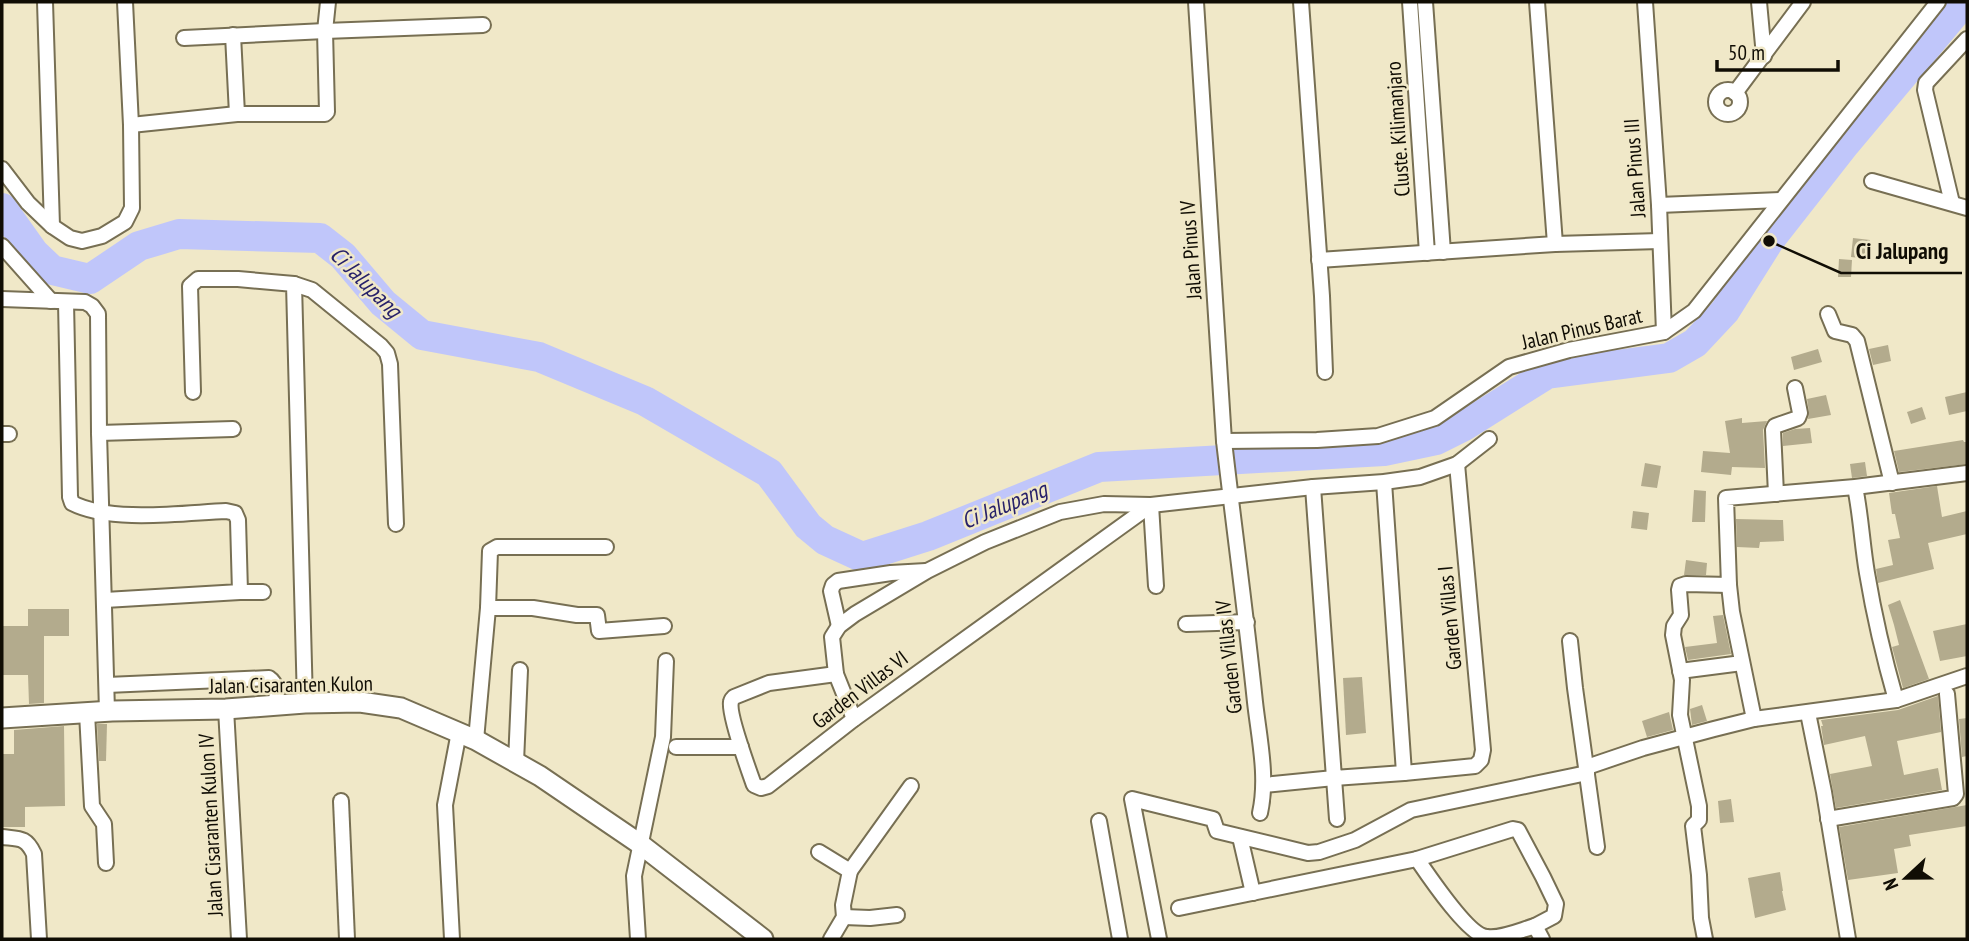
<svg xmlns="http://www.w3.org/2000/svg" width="1969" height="941" viewBox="0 0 1969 941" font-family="'PT Sans Narrow',sans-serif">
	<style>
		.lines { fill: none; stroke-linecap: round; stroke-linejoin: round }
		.river { stroke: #c0c6fa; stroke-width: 30 }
		.building { fill: #b3ab8d }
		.minor-casing { stroke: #776f53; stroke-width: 18 }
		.secondary-casing { stroke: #776f53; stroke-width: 23 }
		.minor { stroke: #fff; stroke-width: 14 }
		.secondary { stroke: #fff; stroke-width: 19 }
		.labels { text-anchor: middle; stroke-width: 5; stroke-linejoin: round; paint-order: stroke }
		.street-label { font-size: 21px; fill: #100d04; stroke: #f0e8c8 }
		.water-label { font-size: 23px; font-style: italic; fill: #27216a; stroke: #f0e8c8 }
		.leader { fill: none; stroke: #100d04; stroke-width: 2.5 }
		.callout-dot { fill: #100d04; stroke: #f0e8c8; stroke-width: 2.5 }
		.callout-label { font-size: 23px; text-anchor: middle; font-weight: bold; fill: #100d04; stroke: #f0e8c8; stroke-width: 5; stroke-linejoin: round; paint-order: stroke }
	</style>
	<rect width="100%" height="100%" fill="#f0e8c8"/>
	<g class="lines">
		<polyline class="river" points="2,208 34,253 52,270 90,279 139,246 179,234 320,238 343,256 383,303 422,335 539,357 645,401 769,473 808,526 825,540 862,557 928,536 1099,467 1384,451 1436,440 1464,426 1547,374 1669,358 1695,343 1725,311 1769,241 1845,144 1964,2"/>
	</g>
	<g class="building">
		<polygon points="1853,238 1870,240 1869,259 1851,257"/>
		<polygon points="1839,259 1852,260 1851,277 1838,277"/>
		<polygon points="1888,345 1891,361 1873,365 1869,349"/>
		<polygon points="1818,349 1822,362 1794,370 1791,357"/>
		<polygon points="1967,392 1967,411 1949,415 1945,397"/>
		<polygon points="1826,395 1831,415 1808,419 1809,412 1807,399"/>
		<polygon points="1922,407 1926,419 1911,424 1907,412"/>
		<polygon points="1742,418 1742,423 1767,421 1763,430 1765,468 1732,467 1731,475 1701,472 1703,451 1730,453 1725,421"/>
		<polygon points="1810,428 1812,443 1783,446 1783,433 1795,429"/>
		<polygon points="1963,440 1964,442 1967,442 1967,464 1899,472 1894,451"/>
		<polygon points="1865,462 1867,476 1852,478 1850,464"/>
		<polygon points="1645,463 1661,466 1657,488 1641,486"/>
		<polygon points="1937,486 1942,517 1967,511 1967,534 1928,543 1934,569 1878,583 1876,569 1893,565 1888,540 1900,538 1895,514 1892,514 1889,493"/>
		<polygon points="1694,490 1706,491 1705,522 1692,522"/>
		<polygon points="1633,511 1649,513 1647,530 1631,528"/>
		<polygon points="1736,519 1783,520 1784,541 1760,542 1759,548 1737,547"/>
		<polygon points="1686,560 1707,563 1706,575 1684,575"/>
		<polygon points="1900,600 1929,679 1903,688 1892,647 1899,645 1894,625 1888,605"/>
		<polygon points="28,609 69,609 69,636 44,636 44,703 29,704 28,675 2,675 2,626 28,626"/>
		<polygon points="1723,615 1731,654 1688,660 1685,647 1717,643 1713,616"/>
		<polygon points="1967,624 1967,656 1940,661 1933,631"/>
		<polygon points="1362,677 1366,733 1346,735 1343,678"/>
		<polygon points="1938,696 1941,732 1897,741 1904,775 1938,768 1942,790 1836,808 1830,774 1872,766 1865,736 1824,745 1821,726 1823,726 1821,720 1898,710"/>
		<polygon points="1702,705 1707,721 1692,725 1690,709"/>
		<polygon points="1669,712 1673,730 1647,737 1642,721"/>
		<polygon points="1967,718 1967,756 1962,757 1959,719"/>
		<polygon points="97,724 107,724 106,761 99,761"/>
		<polygon points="64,726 65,806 25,807 25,827 2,827 2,754 14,754 14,730"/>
		<polygon points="1731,799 1734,822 1720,823 1718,801"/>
		<polygon points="1967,805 1967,826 1909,835 1911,846 1894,849 1898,873 1848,880 1839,827"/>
		<polygon points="1780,872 1783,891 1782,891 1786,910 1755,918 1748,878"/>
	</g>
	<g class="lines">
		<g class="minor-casing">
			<g id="minor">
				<polyline points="45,2 52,226"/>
				<path d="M1196,2L1224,441C1234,528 1246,615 1255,702C1259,738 1268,777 1260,813"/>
				<polyline points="1301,2 1322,296 1325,372"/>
				<polyline points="1410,2 1427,253"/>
				<polyline points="1425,2 1443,252"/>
				<polyline points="1645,2 1659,205 1664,332"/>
				<polyline points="1759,2 1764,56"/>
				<polyline points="233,35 237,114"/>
				<polyline points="184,38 325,31 483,25"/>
				<circle cx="1728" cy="102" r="12"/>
				<polyline points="1735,93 1803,2"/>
				<polyline points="131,125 237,114 325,114 327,112 325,31 328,2"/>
				<polyline points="2,169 28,203 52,226 70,238 82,241 102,236 125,222 132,208 131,125 125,2"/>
				<polyline points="1872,181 1967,208"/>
				<polyline points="1952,203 1925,90 1926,83 1967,39"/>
				<polyline points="1659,205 1781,200"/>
				<polyline points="1555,244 1660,241"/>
				<polyline points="2,246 51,301"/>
				<polyline points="1319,260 1555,244 1537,2"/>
				<polyline points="294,284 312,290 381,346 387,353 390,364 396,524"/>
				<polyline points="2,299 85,302 92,306 98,314 99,433 107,711"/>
				<path d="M66,302L70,497L72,503C111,523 182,513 226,511L235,513L238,520L240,592L105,600"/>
				<polyline points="1828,314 1835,331 1852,335 1857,341 1892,483"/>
				<polyline points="193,392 190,286 198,279 238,279 294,284 305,703"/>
				<polyline points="99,433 233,429"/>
				<polyline points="2,434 9,434"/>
				<polyline points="1224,441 1317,440 1378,436 1435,418 1509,367 1569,350 1664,332 1694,311 1938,2"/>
				<polyline points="1313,487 1334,778 1404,773 1384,482"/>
				<path d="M1855,487C1861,516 1862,544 1867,573C1874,615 1884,658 1896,700"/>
				<polyline points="1776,494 1773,430 1775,426 1798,418 1800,413 1795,388"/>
				<polyline points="1151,505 1156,586"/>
				<polyline points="1729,585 1732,612 1754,719"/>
				<polyline points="240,592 263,592"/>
				<polyline points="488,608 533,608 577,615 597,615 599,631 664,626"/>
				<polyline points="1186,624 1247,622"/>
				<polyline points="839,626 831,591 833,585 838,581 891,573 926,571"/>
				<polyline points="1570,641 1575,688 1597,847"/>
				<polyline points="1680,671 1742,663"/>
				<path d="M836,674L769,683L734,697C733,698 731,700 731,702C728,713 749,771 754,785L761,788L768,786L854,719L1151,505"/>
				<path d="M107,685L269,678C278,684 277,695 276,705"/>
				<polyline points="226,709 239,939"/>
				<polyline points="87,713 92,806 104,824 106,863"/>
				<polyline points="1808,713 1824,792 1848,939"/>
				<polyline points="854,719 836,674 832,637 839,626 855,614 927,571 985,542 1060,512 1104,504 1151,505 1313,487 1384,482 1420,477 1457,464 1489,439"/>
				<polyline points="476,740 488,608 490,551 497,547 606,547"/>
				<polyline points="676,747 741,747"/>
				<polyline points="516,762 520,670"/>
				<polyline points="1587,767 1643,748 1714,729 1754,719 1896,700 1967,676"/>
				<polyline points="1404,773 1475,766 1481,760 1483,750 1457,464"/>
				<polyline points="1264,785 1334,778 1337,819"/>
				<polyline points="341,801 347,939"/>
				<polyline points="1828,819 1953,798 1956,794 1947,694"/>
				<polyline points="1099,821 1120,939"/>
				<path d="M2,837C20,839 26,837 34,854L39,939"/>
				<polyline points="1240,837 1253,893"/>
				<polyline points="819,852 850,871 843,905 844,917 831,939"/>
				<polyline points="1417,859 1513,829 1518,830 1543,877 1556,904 1554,916 1535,926"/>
				<polyline points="850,871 911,786"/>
				<path d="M1179,908L1417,859C1428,875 1469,936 1487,937C1502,939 1521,930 1535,926L1542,939"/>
				<polyline points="844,917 870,918 897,915"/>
				<polyline points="452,939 445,805 459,732"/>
				<polyline points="638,939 634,876 663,737 666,661"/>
				<polyline points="1159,939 1132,799 1213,819 1217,831 1308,853 1319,852 1355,840 1411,810 1587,773"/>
				<polyline points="1705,939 1701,918 1699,875 1693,826 1699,820 1699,806 1680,715 1682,680 1673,635 1674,626 1681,615 1679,590 1680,586 1686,584 1729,585 1726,498 1855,487 1967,473"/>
			</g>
		</g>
		<g class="secondary-casing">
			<polyline id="secondary" points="2,718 112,711 226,709 305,703 360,702 401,708 476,740 540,776 640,844 763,939"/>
		</g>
		<use href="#minor" class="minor"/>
		<use href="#secondary" class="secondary"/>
	</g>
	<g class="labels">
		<g class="street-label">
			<text transform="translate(1398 129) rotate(-94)" y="7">Cluste. Kilimanjaro</text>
			<text transform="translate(1635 168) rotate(-94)" y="7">Jalan Pinus III</text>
			<text transform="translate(1191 250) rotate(-94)" y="7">Jalan Pinus IV</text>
			<text transform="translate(1582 329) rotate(-13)" y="7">Jalan Pinus Barat</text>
			<text transform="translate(1450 618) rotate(-95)" y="7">Garden Villas I</text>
			<text transform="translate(1229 657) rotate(-96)" y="7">Garden Villas IV</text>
			<text transform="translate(291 685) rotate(-1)" y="7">Jalan Cisaranten Kulon</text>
			<text transform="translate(860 690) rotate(-37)" y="7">Garden Villas VI</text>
			<text transform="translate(211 825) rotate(-93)" y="7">Jalan Cisaranten Kulon IV</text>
		</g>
		<g class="water-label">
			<text transform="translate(366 282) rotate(45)" y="8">Ci Jalupang</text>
			<text transform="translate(1004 505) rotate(-22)" y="8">Ci Jalupang</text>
		</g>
	</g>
	<path class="leader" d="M1769 241L1841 273H1962"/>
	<circle class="callout-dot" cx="1769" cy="241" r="7"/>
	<g class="callout-label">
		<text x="1902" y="259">Ci Jalupang</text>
	</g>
	<rect width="1969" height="941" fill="none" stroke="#100d04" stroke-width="7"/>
	<g transform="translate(1906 878) rotate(248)" stroke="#f0e8c8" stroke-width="5" paint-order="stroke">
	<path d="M0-5L12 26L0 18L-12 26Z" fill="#100d04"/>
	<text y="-10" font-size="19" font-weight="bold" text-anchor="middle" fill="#100d04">N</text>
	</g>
	<path d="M1717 60v10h121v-10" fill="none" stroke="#100d04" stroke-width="3.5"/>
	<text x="1728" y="60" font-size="21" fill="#100d04" stroke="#f0e8c8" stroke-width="5" paint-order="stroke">50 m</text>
</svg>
